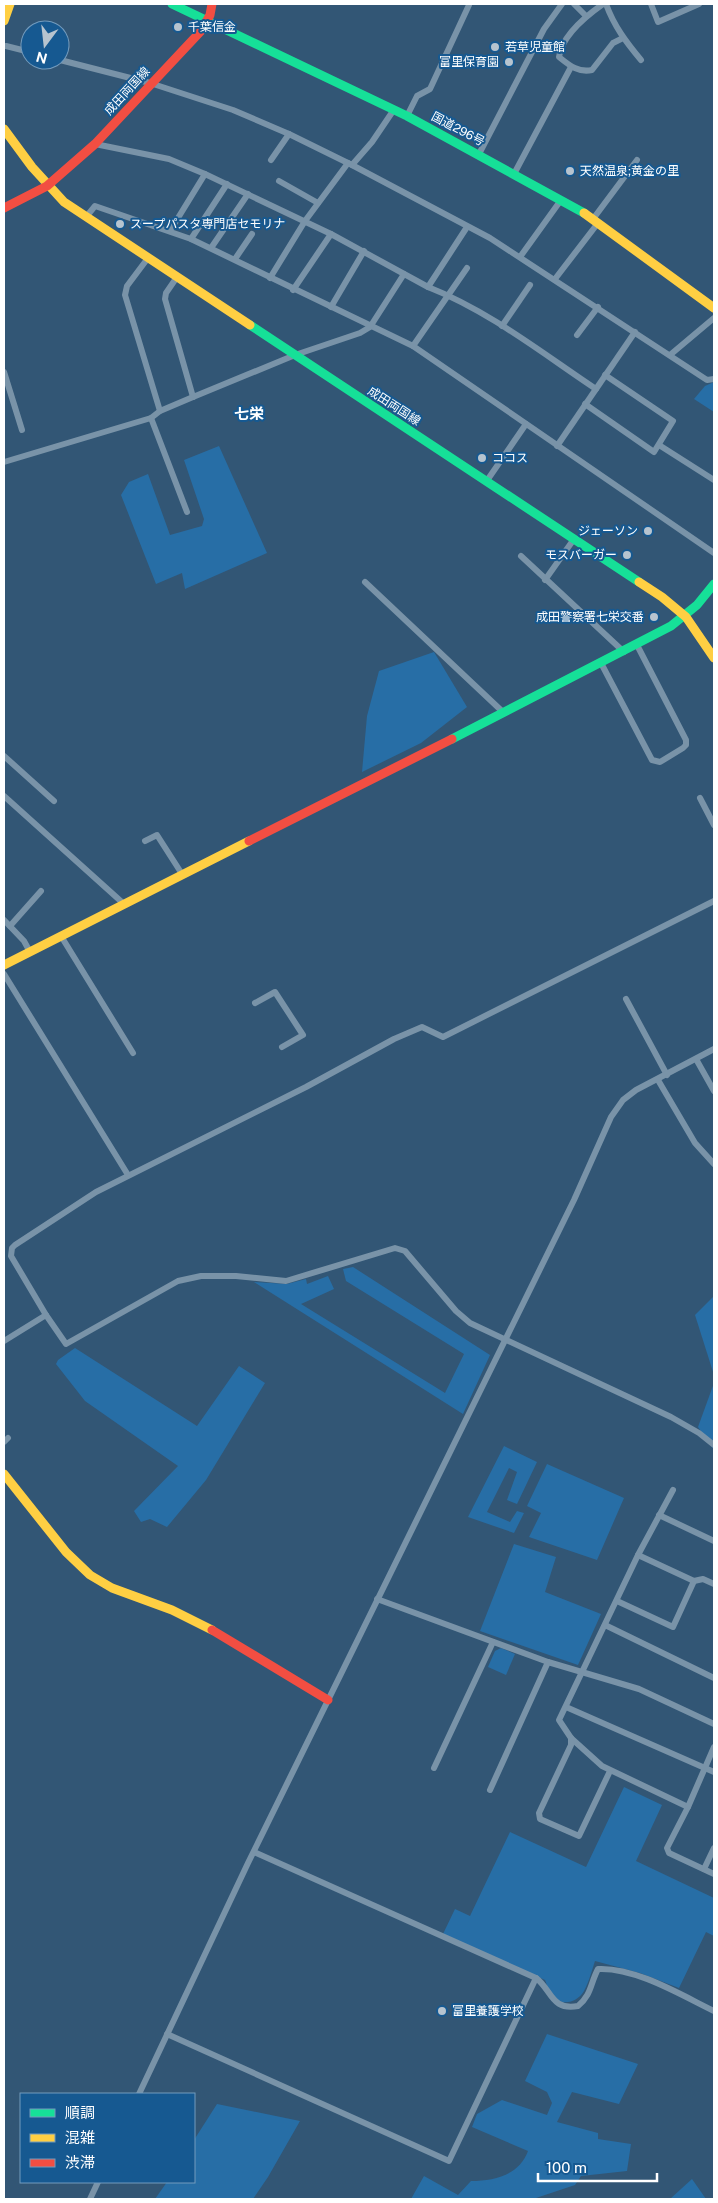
<svg xmlns="http://www.w3.org/2000/svg" width="718" height="2203" viewBox="0 0 718 2203" font-family="'Public Sans','Noto Sans JP',sans-serif">
	<style>
		.green { fill: #276ea6 }
		.lines { fill: none; stroke-linecap: round; stroke-linejoin: round }
		.street { stroke: #7993a8; stroke-width: 6 }
		.fast { stroke: #16e098; stroke-width: 9 }
		.slow { stroke: #ffcf43; stroke-width: 9 }
		.jam { stroke: #f24e42; stroke-width: 9 }
		.poi-dot { fill: #b7c4cf; stroke: #165991; stroke-width: 2 }
		.labels { text-anchor: middle; stroke-width: 4; stroke-linejoin: round; paint-order: stroke }
		.poi-label { font-size: 12px; fill: #fff; stroke: #165991; text-anchor: start }
		.street-label { font-size: 12px; fill: #fff; stroke: #165991 }
		.quarter-label { font-size: 15px; font-weight: bold; fill: #fff; stroke: #165991 }
	</style>
	<rect width="100%" height="100%" fill="#325675"/>
	<g class="green">
		<polygon points="714,382 714,412 694,399 705,386"/>
		<polygon points="219,446 267,553 185,589 182,573 156,584 121,495 129,482 148,474 170,535 202,526 204,519 184,460"/>
		<polygon points="434,652 467,707 421,743 362,772 367,716 379,671"/>
		<polygon points="353,1267 490,1355 463,1414 254,1282 287,1284 306,1279 307,1284 328,1276 334,1289 301,1304 445,1393 464,1354 346,1281 343,1269"/>
		<polygon points="714,1296 714,1375 695,1315"/>
		<polygon points="75,1348 197,1426 239,1366 265,1383 206,1480 167,1527 150,1519 141,1522 134,1511 178,1466 85,1401 56,1364 58,1360"/>
		<polygon points="714,1383 714,1450 698,1427"/>
		<polygon points="504,1446 537,1462 517,1504 507,1500 517,1472 509,1468 487,1512 510,1522 517,1511 524,1513 514,1533 468,1517"/>
		<polygon points="547,1464 624,1498 597,1560 529,1537 541,1513 527,1506"/>
		<polygon points="514,1544 556,1557 545,1592 601,1614 578,1665 480,1631"/>
		<polygon points="501,1648 515,1654 506,1675 488,1667 495,1651"/>
		<path d="M624,1787L662,1805L636,1861L714,1898V1936L706,1932L679,1988L640,1973L595,1961C592,1970 589,1982 584,1991C577,2003 561,2007 551,1995C548,1991 547,1984 545,1980L443,1934L455,1909L470,1916L510,1832L586,1867Z"/>
		<path d="M547,2034L638,2064L619,2104L572,2092L557,2122L598,2133V2139L631,2144L627,2171L581,2176L575,2185L533,2199H411L424,2176L458,2195L471,2181C495,2181 519,2175 528,2151L472,2127L477,2114L502,2100L547,2115L552,2103L547,2092L525,2081Z"/>
		<polygon points="217,2104 300,2121 268,2177 253,2199 155,2199 167,2182 194,2182 194,2140"/>
		<polygon points="692,2179 706,2199 670,2199"/>
	</g>
	<g class="lines">
		<g class="street">
			<polyline points="574,4 586,16"/>
			<path d="M603,4C586,16 562,35 559,57C569,65 578,73 592,70L613,43L623,38"/>
			<path d="M606,4C614,26 626,42 641,60"/>
			<polyline points="651,4 658,22 699,4"/>
			<polyline points="6,46 30,52"/>
			<polyline points="60,60 150,83 233,110 289,134 352,165 490,238 707,380 714,379"/>
			<polyline points="407,116 417,96 430,89 469,5"/>
			<path d="M95,144L169,159L205,174L331,234L428,287C489,311 542,353 596,389"/>
			<polyline points="479,154 544,29 562,4"/>
			<polyline points="271,160 289,134"/>
			<polyline points="352,165 372,142 393,111"/>
			<polyline points="514,174 571,67"/>
			<polyline points="279,181 318,203"/>
			<polyline points="86,217 95,206 191,239 413,346 714,553"/>
			<polyline points="593,219 637,160"/>
			<polyline points="170,231 205,174"/>
			<polyline points="191,239 227,184"/>
			<polyline points="211,248 248,194"/>
			<polyline points="520,257 561,200"/>
			<polyline points="148,258 127,286 125,295 160,411"/>
			<polyline points="235,259 252,234"/>
			<polyline points="177,277 166,293 165,299 193,397"/>
			<polyline points="270,278 305,221 348,163"/>
			<polyline points="555,279 598,223"/>
			<polyline points="428,287 467,227"/>
			<polyline points="293,290 331,234"/>
			<polyline points="331,307 364,251"/>
			<polyline points="502,326 530,285"/>
			<polyline points="577,335 598,307"/>
			<polyline points="413,346 467,268"/>
			<polyline points="670,355 714,318"/>
			<polyline points="4,372 22,430"/>
			<polyline points="585,404 654,452 673,421 605,375"/>
			<polyline points="151,418 187,512"/>
			<polyline points="659,445 714,480"/>
			<polyline points="557,446 635,332"/>
			<polyline points="4,462 151,418 160,411 193,397 295,355 360,333 370,327 404,274"/>
			<polyline points="486,482 526,424"/>
			<polyline points="521,556 624,652"/>
			<polyline points="545,580 574,539"/>
			<polyline points="365,582 504,713"/>
			<polyline points="601,663 652,760 660,762 683,748 686,745 686,740 637,645"/>
			<polyline points="4,756 54,801"/>
			<polyline points="4,796 124,904"/>
			<polyline points="700,798 714,825"/>
			<polyline points="145,841 157,835 182,874"/>
			<polyline points="714,901 443,1037 422,1027 394,1039 306,1087 96,1192 15,1245 12,1248 11,1256 46,1315 66,1344 178,1281 201,1276 236,1276 286,1281 395,1248 405,1251 456,1311 470,1323 671,1417 699,1433 714,1445"/>
			<polyline points="4,920 24,941 30,952"/>
			<polyline points="10,926 41,891"/>
			<polyline points="61,936 133,1053"/>
			<polyline points="4,974 128,1175"/>
			<polyline points="626,999 667,1075"/>
			<polyline points="255,1003 275,992 303,1035 282,1047"/>
			<polyline points="696,1059 714,1091"/>
			<polyline points="658,1080 695,1143 714,1164"/>
			<polyline points="4,1341 46,1315"/>
			<polyline points="4,1442 8,1438"/>
			<polyline points="673,1490 638,1555 559,1720 571,1738 602,1766 688,1807"/>
			<polyline points="659,1515 714,1541"/>
			<polyline points="694,1581 703,1579 714,1584"/>
			<polyline points="377,1599 548,1662 639,1689 714,1724"/>
			<polyline points="617,1601 673,1627 694,1581 638,1555"/>
			<polyline points="605,1625 714,1678"/>
			<polyline points="566,1707 714,1772"/>
			<polyline points="571,1738 571,1745 539,1813 540,1819 579,1836 610,1771"/>
			<polyline points="714,1747 688,1807 667,1848 669,1853 714,1874"/>
			<polyline points="434,1768 493,1642"/>
			<polyline points="490,1790 548,1662"/>
			<path d="M254,1852L536,1978C552,1990 551,2011 578,2006C592,1994 590,1984 598,1969C635,1967 681,1995 714,2011"/>
			<polyline points="704,1869 714,1848"/>
			<polyline points="167,2034 449,2161 536,1978"/>
			<polyline points="139,2094 248,1863 574,1200 611,1117 623,1100 636,1090 714,1049"/>
			<polyline points="90,2199 98,2182"/>
		</g>
		<g class="fast">
			<polyline points="172,4 407,116 584,213"/>
			<polyline points="250,325 639,582"/>
			<polyline points="452,739 671,626 697,605 714,584"/>
		</g>
		<g class="slow">
			<polyline points="4,21 10,4"/>
			<polyline points="4,129 32,167 64,202 250,325"/>
			<polyline points="584,213 714,308"/>
			<polyline points="639,582 662,597 686,617 714,658"/>
			<polyline points="4,965 249,841"/>
			<polyline points="4,1474 66,1552 90,1575 112,1588 172,1610 212,1630"/>
		</g>
		<g class="jam">
			<polyline points="4,208 47,186 95,144 201,31 210,15 212,4"/>
			<polyline points="249,841 452,739"/>
			<polyline points="212,1630 328,1700"/>
		</g>
	</g>
	<g class="poi-dot">
		<circle cx="178" cy="27" r="5"/>
		<circle cx="495" cy="47" r="5"/>
		<circle cx="509" cy="62" r="5"/>
		<circle cx="570" cy="171" r="5"/>
		<circle cx="120" cy="224" r="5"/>
		<circle cx="482" cy="458" r="5"/>
		<circle cx="648" cy="531" r="5"/>
		<circle cx="627" cy="555" r="5"/>
		<circle cx="654" cy="617" r="5"/>
		<circle cx="442" cy="2011" r="5"/>
	</g>
	<g class="labels">
		<g class="poi-label">
			<text x="188" y="31">千葉信金</text>
			<text x="505" y="51">若草児童館</text>
			<text x="499" y="66" text-anchor="end">富里保育園</text>
			<text x="580" y="175">天然温泉;黄金の里</text>
			<text x="130" y="228">スープパスタ専門店セモリナ</text>
			<text x="492" y="462">ココス</text>
			<text x="638" y="535" text-anchor="end">ジェーソン</text>
			<text x="617" y="559" text-anchor="end">モスバーガー</text>
			<text x="644" y="621" text-anchor="end">成田警察署七栄交番</text>
			<text x="452" y="2015">富里養護学校</text>
		</g>
		<g class="street-label">
			<text transform="translate(127 91) rotate(-47)" y="4">成田両国線</text>
			<text transform="translate(458 129) rotate(28)" y="4">国道296号</text>
			<text transform="translate(394 406) rotate(33)" y="4">成田両国線</text>
		</g>
		<g class="quarter-label">
			<text x="249" y="419">七栄</text>
		</g>
	</g>
	<rect width="718" height="2203" fill="none" stroke="#ffffff" stroke-width="10"/>
	<rect x="20" y="2093" width="175" height="90" fill="#165991" stroke="#739bbd"/>
	<rect x="30" y="2109" width="25" height="8" fill="#16e098" stroke="#739bbd"/>
	<text x="65" y="2118" font-size="15" fill="#ffffff">順調</text>
	<rect x="30" y="2134" width="25" height="8" fill="#ffcf43" stroke="#739bbd"/>
	<text x="65" y="2143" font-size="15" fill="#ffffff">混雑</text>
	<rect x="30" y="2159" width="25" height="8" fill="#f24e42" stroke="#739bbd"/>
	<text x="65" y="2168" font-size="15" fill="#ffffff">渋滞</text>
	<g transform="translate(45 45) rotate(195)"><circle r="24" fill="#165991" stroke="#739bbd"/>
	<path d="M0-4L9 19L0 12L-9 19Z" fill="#b7c4cf"/>
	<text y="-8" font-size="14" font-weight="bold" text-anchor="middle" fill="#ffffff">N</text>
	</g>
	<path d="M538 2173v8h119v-8" fill="none" stroke="#ffffff" stroke-width="2.5"/>
	<text x="546" y="2173" font-size="15" fill="#ffffff" stroke="#165991" stroke-width="4" paint-order="stroke">100 m</text>
</svg>
